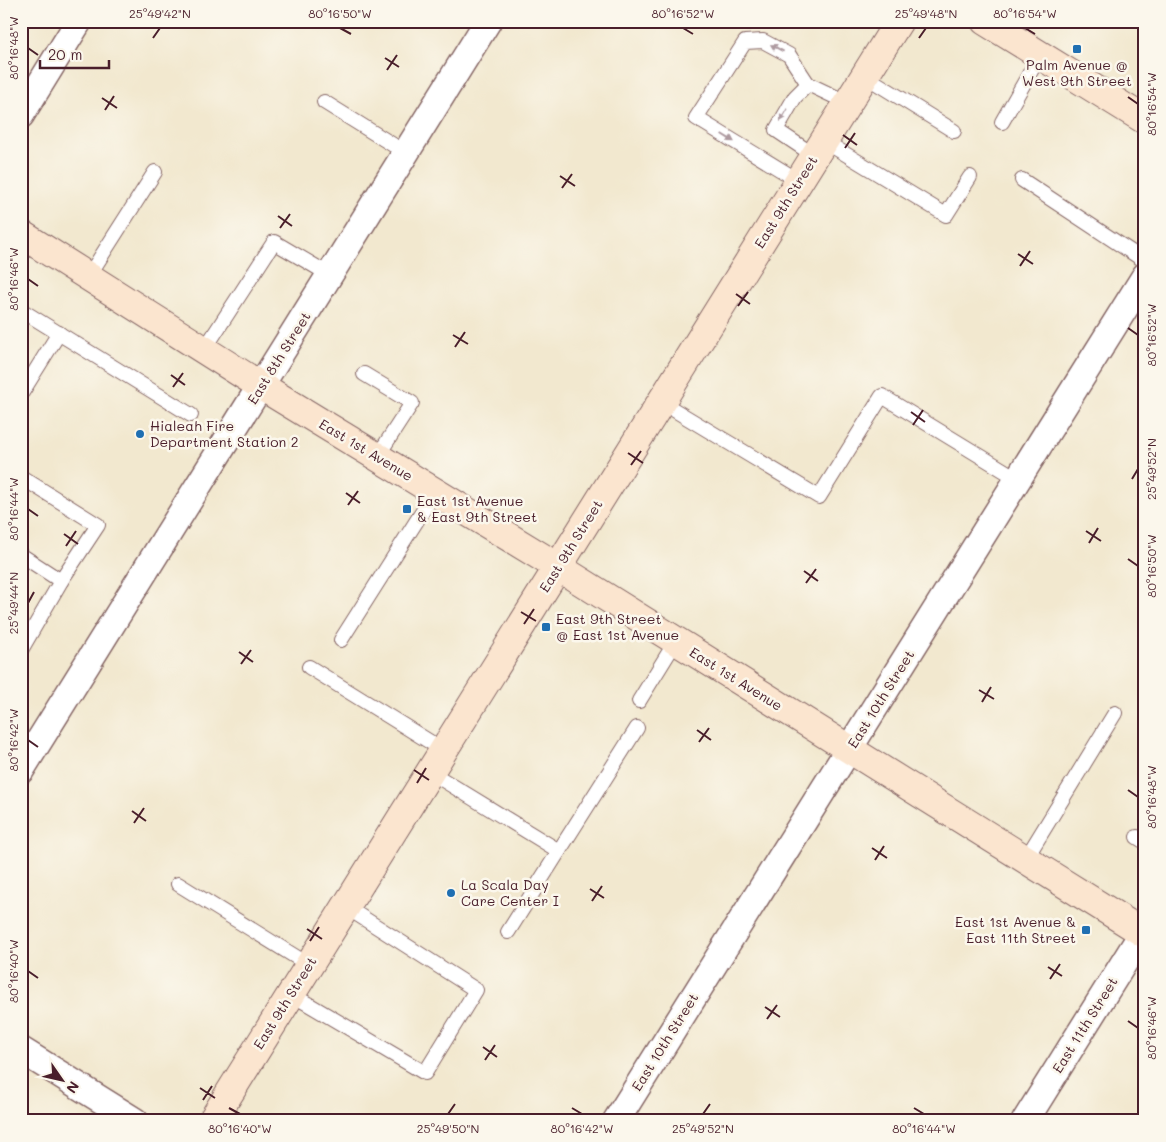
<svg xmlns="http://www.w3.org/2000/svg" width="1166" height="1142" viewBox="0 0 1166 1142" font-family="Mali,sans-serif">
	<style>
		.lines { fill: none; stroke-linecap: round; stroke-linejoin: round }
		.lane-casing { stroke: #856564; stroke-width: 16 }
		.street-casing { stroke: #856564; stroke-width: 29 }
		.secondary-casing { stroke: #856564; stroke-width: 30 }
		.lane { stroke: #fff; stroke-width: 14 }
		.street { stroke: #fff; stroke-width: 26 }
		.secondary { stroke: #fbe5cf; stroke-width: 28 }
		.oneway { fill: #ae9aa0 }
		.ticks { fill: none; stroke: #4a1f2b; stroke-width: 2 }
		.poi-dot { fill: #1f6fb2; stroke: #fbf7ec; stroke-width: 2 }
		.labels { text-anchor: middle; stroke-width: 5; stroke-linejoin: round; paint-order: stroke }
		.poi-label { font-size: 14px; fill: #4a1f2b; stroke: #fbf7ec; text-anchor: start }
		.street-label { font-size: 14px; fill: #4a1f2b; stroke: #fbf7ec }
		.neatline { fill: none; stroke: #4a1f2b; stroke-width: 2 }
		.ticks-label { font-size: 12px; text-anchor: middle; fill: #4a1f2b }
	</style>
	<rect width="100%" height="100%" fill="#fbf7ec"/>
	<filter id="ink" filterUnits="userSpaceOnUse"><feTurbulence type="fractalNoise" baseFrequency=".02" numOctaves="2"/><feDisplacementMap in="SourceGraphic" scale="10" xChannelSelector="R" yChannelSelector="G"/><feConvolveMatrix kernelMatrix="1 2 1 2 8 2 1 2 1" color-interpolation-filters="sRGB"/></filter>
	<filter id="wash" filterUnits="userSpaceOnUse"><feTurbulence type="fractalNoise" baseFrequency=".0096" numOctaves="4" result="noise"/><feDisplacementMap in="SourceGraphic" scale="20" xChannelSelector="R" yChannelSelector="G"/><feGaussianBlur stdDeviation="1.12" result="paint"/><feColorMatrix in="noise" values="0 0 0 0 0 0 0 0 0 0 0 0 0 0 0 0 0 1.4 0 .05"/><feComposite in="paint" operator="in"/></filter>
	<g filter="url(#wash)">
		<rect width="100%" height="100%" fill="#f2e8cf"/>
	</g>
	<g filter="url(#ink)">
		<g class="lines">
			<g class="lane-casing">
				<g id="lane">
					<polyline points="865,76 954,131"/>
					<polyline points="324,102 406,153"/>
					<polyline points="1002,122 1040,55"/>
					<polyline points="824,141 946,215 970,177"/>
					<polyline points="815,156 776,130 795,97 808,84 848,103"/>
					<polyline points="1022,180 1145,261"/>
					<polyline points="799,181 696,118 745,42 763,41 789,55 808,84"/>
					<polyline points="88,277 155,172"/>
					<polyline points="21,310 191,415"/>
					<polyline points="204,350 274,242 330,275"/>
					<polyline points="364,374 412,403 377,457"/>
					<polyline points="21,394 59,333"/>
					<polyline points="661,402 819,497 882,396 1018,479"/>
					<polyline points="21,477 98,525 61,581"/>
					<polyline points="21,555 61,581 21,650"/>
					<polyline points="341,640 435,492"/>
					<polyline points="309,667 443,750"/>
					<polyline points="639,701 676,641"/>
					<polyline points="430,772 559,851 637,728"/>
					<polyline points="1137,837 1145,842"/>
					<polyline points="1025,860 1115,713"/>
					<polyline points="178,884 309,965"/>
					<polyline points="508,932 559,851"/>
					<polyline points="291,994 425,1073 476,990 346,907"/>
				</g>
			</g>
			<g class="street-casing">
				<g id="street">
					<polyline points="21,115 79,21"/>
					<polyline points="21,770 488,21"/>
					<polyline points="21,1050 135,1121"/>
					<polyline points="616,1121 1145,276"/>
					<polyline points="1025,1121 1145,929"/>
				</g>
			</g>
			<g class="secondary-casing">
				<g id="secondary">
					<polyline points="985,21 1145,120"/>
					<polyline points="21,234 261,386 558,567 1145,934"/>
					<polyline points="212,1121 899,21"/>
				</g>
			</g>
			<use href="#lane" class="lane"/>
			<use href="#street" class="street"/>
			<use href="#secondary" class="secondary"/>
		</g>
		<defs><path id="oneway-solid" d="M-6-.8H1V-3.2L6.5 0L1 3.2V.8H-6Z" transform="scale(1.25)"/></defs>
		<g class="oneway">
			<use href="#oneway-solid" transform="translate(777 48) rotate(-152)"/>
			<use href="#oneway-solid" transform="translate(784 115) rotate(119)"/>
			<use href="#oneway-solid" transform="translate(728 138) rotate(32)"/>
		</g>
	</g>
	<path class="ticks" d="M340,28L351,34M683,28L693,34M1025,28L1035,34M153,38L160,28M919,38L926,28M28,48L38,55M385,58L399,67M387,70L397,55M1128,97L1138,104M102,98L117,108M105,110L114,96M843,135L857,145M845,148L855,133M560,176L575,186M562,188L572,174M278,216L292,226M280,228L290,214M1018,254L1033,264M1020,266L1030,251M28,279L38,286M736,294L750,304M738,306L748,292M1128,328L1138,335M453,335L468,344M455,347L465,332M171,375L185,385M173,387L183,373M911,412L925,422M913,425L923,410M628,453L643,463M631,465L641,451M1132,479L1138,469M346,493L360,503M348,505L358,491M28,509L38,516M1086,531L1101,541M64,534L78,544M1089,543L1098,528M66,546L76,531M1128,559L1138,566M804,571L818,581M806,583L816,569M28,603L34,592M521,612L536,621M524,624L534,609M239,652L253,662M241,664L251,650M979,690L994,699M982,702L991,687M697,730L711,740M28,740L38,747M699,742L709,728M414,770L429,780M417,783L426,768M1128,790L1138,797M132,811L146,821M134,823L144,808M872,848L887,858M875,860L884,846M590,889L604,898M592,901L602,886M307,929L322,939M310,941L319,927M1048,967L1062,976M28,971L38,978M1050,979L1060,964M765,1007L780,1017M767,1019L777,1005M1128,1021L1138,1028M483,1047L497,1057M485,1060L495,1045M200,1088L215,1098M203,1100L212,1086M229,1108L240,1114M572,1108L582,1114M914,1108L924,1114M448,1114L455,1104M703,1114L710,1104"/>
	<g class="poi-dot">
		<rect x="1072" y="44" width="10" height="10" rx="2.5"/>
		<circle cx="140" cy="434" r="5"/>
		<rect x="402" y="504" width="10" height="10" rx="2.5"/>
		<rect x="541" y="622" width="10" height="10" rx="2.5"/>
		<circle cx="451" cy="893" r="5"/>
		<rect x="1081" y="925" width="10" height="10" rx="2.5"/>
	</g>
	<g class="labels">
		<g class="poi-label">
			<text x="1077" y="70" text-anchor="middle">Palm Avenue @<tspan x="1077" dy="16">West 9th Street</tspan></text>
			<text x="150" y="431">Hialeah Fire<tspan x="150" dy="16">Department Station 2</tspan></text>
			<text x="417" y="506">East 1st Avenue<tspan x="417" dy="16">&amp; East 9th Street</tspan></text>
			<text x="556" y="624">East 9th Street<tspan x="556" dy="16">@ East 1st Avenue</tspan></text>
			<text x="461" y="890">La Scala Day<tspan x="461" dy="16">Care Center I</tspan></text>
			<text x="1076" y="927" text-anchor="end">East 1st Avenue &amp;<tspan x="1076" dy="16">East 11th Street</tspan></text>
		</g>
		<g class="street-label">
			<text transform="translate(786 202) rotate(-58)" y="5">East 9th Street</text>
			<text transform="translate(279 358) rotate(-58)" y="5">East 8th Street</text>
			<text transform="translate(366 450) rotate(31)" y="5">East 1st Avenue</text>
			<text transform="translate(571 546) rotate(-58)" y="5">East 9th Street</text>
			<text transform="translate(736 679) rotate(32)" y="5">East 1st Avenue</text>
			<text transform="translate(881 699) rotate(-58)" y="5">East 10th Street</text>
			<text transform="translate(285 1003) rotate(-58)" y="5">East 9th Street</text>
			<text transform="translate(1085 1025) rotate(-58)" y="5">East 11th Street</text>
			<text transform="translate(665 1042) rotate(-58)" y="5">East 10th Street</text>
		</g>
	</g>
	<rect width="1166" height="1142" fill="none" stroke="#fbf7ec" stroke-width="55"/>
	<g transform="translate(62 1080) rotate(124)" stroke="#fbf7ec" stroke-width="4" paint-order="stroke">
	<path d="M0-4L9 19L0 12L-9 19Z" fill="#4a1f2b"/>
	<text y="-8" font-size="14" font-weight="bold" text-anchor="middle" fill="#4a1f2b">N</text>
	</g>
	<path d="M40 60v8h69v-8" fill="none" stroke="#4a1f2b" stroke-width="2.5"/>
	<text x="48" y="60" font-size="15" fill="#4a1f2b" stroke="#fbf7ec" stroke-width="4" paint-order="stroke">20 m</text>
	<rect x="28" y="28" width="1110" height="1086" class="neatline"/>
	<g class="ticks-label">
		<text x="160" y="18">25°49'42"N</text>
		<text x="340" y="18">80°16'50"W</text>
		<text x="683" y="18">80°16'52"W</text>
		<text x="926" y="18">25°49'48"N</text>
		<text x="1025" y="18">80°16'54"W</text>
		<text transform="translate(14 48) rotate(-90)" y="4">80°16'48"W</text>
		<text transform="translate(1152 104) rotate(-90)" y="4">80°16'54"W</text>
		<text transform="translate(14 279) rotate(-90)" y="4">80°16'46"W</text>
		<text transform="translate(1152 335) rotate(-90)" y="4">80°16'52"W</text>
		<text transform="translate(1152 469) rotate(-90)" y="4">25°49'52"N</text>
		<text transform="translate(14 509) rotate(-90)" y="4">80°16'44"W</text>
		<text transform="translate(1152 566) rotate(-90)" y="4">80°16'50"W</text>
		<text transform="translate(14 603) rotate(-90)" y="4">25°49'44"N</text>
		<text transform="translate(14 740) rotate(-90)" y="4">80°16'42"W</text>
		<text transform="translate(1152 797) rotate(-90)" y="4">80°16'48"W</text>
		<text transform="translate(14 971) rotate(-90)" y="4">80°16'40"W</text>
		<text transform="translate(1152 1028) rotate(-90)" y="4">80°16'46"W</text>
		<text x="240" y="1133">80°16'40"W</text>
		<text x="448" y="1133">25°49'50"N</text>
		<text x="582" y="1133">80°16'42"W</text>
		<text x="703" y="1133">25°49'52"N</text>
		<text x="924" y="1133">80°16'44"W</text>
	</g>
</svg>
